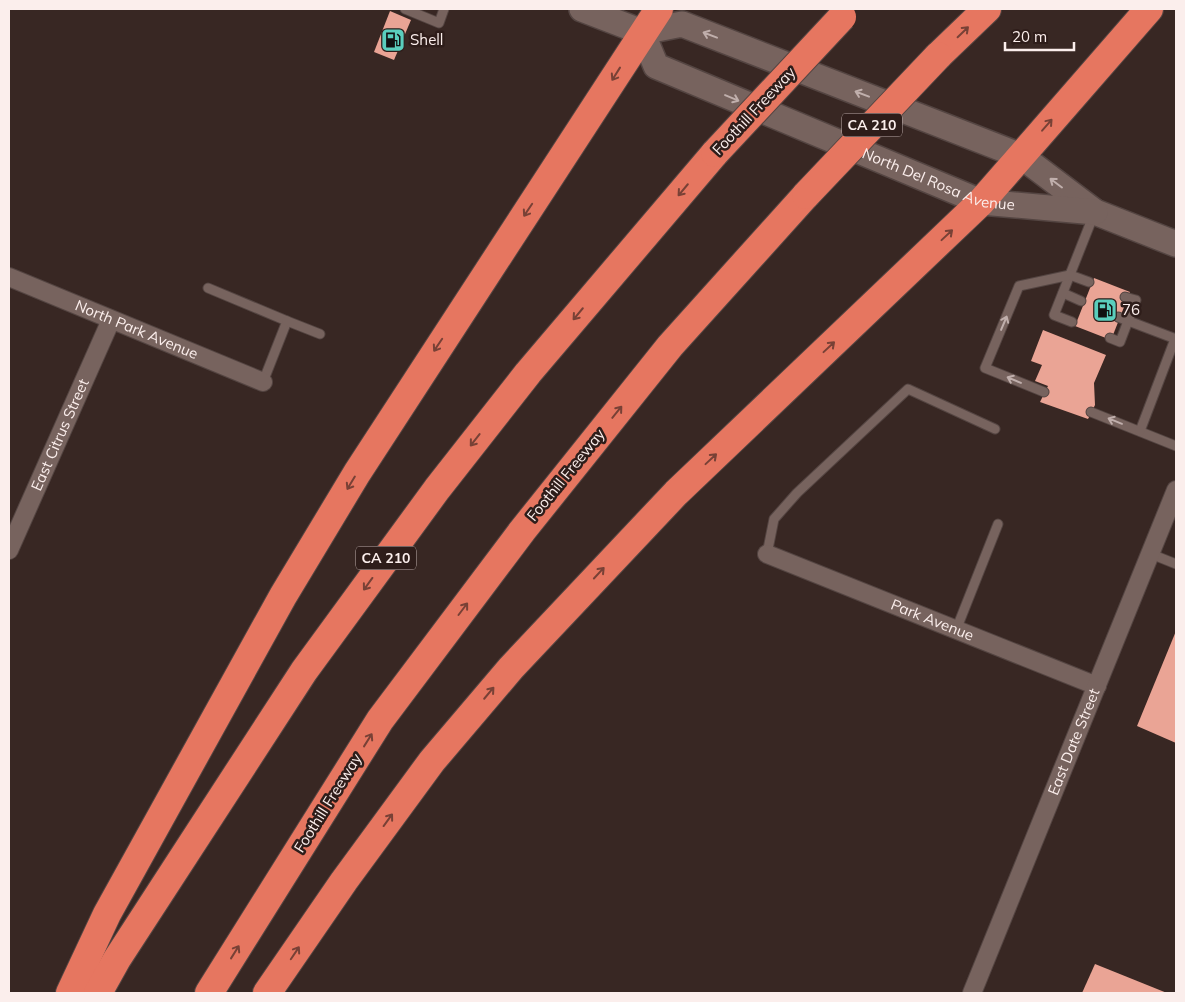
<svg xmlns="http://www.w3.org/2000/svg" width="1185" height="1002" viewBox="0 0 1185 1002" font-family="Mulish,sans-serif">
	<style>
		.building { fill: #eaa495 }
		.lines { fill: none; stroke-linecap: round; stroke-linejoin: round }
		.lane-casing { stroke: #544542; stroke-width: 11 }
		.street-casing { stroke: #544542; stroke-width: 20 }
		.secondary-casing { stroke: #544542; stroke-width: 28 }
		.highway-casing { stroke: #544542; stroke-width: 30 }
		.lane { stroke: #77635e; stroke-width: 9 }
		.street { stroke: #77635e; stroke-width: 18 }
		.secondary { stroke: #77635e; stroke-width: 25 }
		.highway { stroke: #e67660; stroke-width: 28 }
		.highway-bridge-casing { stroke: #544542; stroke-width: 30; stroke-linecap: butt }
		.highway-bridge { stroke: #e67660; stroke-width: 28 }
		.oneway { stroke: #784136 }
		.oneway2 { stroke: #c0afac }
		.labels { text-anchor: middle; stroke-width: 5; stroke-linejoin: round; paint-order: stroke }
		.shield { fill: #2e1d1a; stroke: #beafad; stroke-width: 1 }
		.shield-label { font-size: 14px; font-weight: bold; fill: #fbeeec }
		.poi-label { font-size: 15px; fill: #fbeeec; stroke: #2e1d1a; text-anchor: start }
		.street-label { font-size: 15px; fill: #fbeeec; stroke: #2e1d1a }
	</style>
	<rect width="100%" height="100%" fill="#382723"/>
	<g class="building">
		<polygon points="390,11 411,20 394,60 374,52"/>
		<polygon points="1094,278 1130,292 1111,340 1075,326"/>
		<polygon points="1043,330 1106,355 1094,383 1095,405 1088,419 1040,402 1048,386 1035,381 1042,365 1031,361"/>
		<polygon points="1176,631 1176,743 1137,726"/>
		<polygon points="1095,964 1167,993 1082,993"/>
	</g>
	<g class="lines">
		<g class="lane-casing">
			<g id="lane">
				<polyline points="405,9 439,23 444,9"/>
				<polyline points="208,288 287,321 263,382"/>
				<polyline points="1063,293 1081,301"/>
				<polyline points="1118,317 1176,339"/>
				<polyline points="287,321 320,334"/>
				<polyline points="1072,322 1054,315 1094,214"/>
				<polyline points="1110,338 1120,342 1136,300 1125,297"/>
				<polyline points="1044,392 985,368 1019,286 1070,275 1089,282"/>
				<polyline points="1091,412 1176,446"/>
				<polyline points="1140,431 1175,339"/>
				<polyline points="767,554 774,519 797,493 908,389 995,429"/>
				<polyline points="1151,554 1176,564"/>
				<polyline points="956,630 998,524"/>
			</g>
		</g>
		<g class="street-casing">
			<g id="street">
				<path id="s1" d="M9,277L263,382"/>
				<path id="s2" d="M9,550L111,320"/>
				<path id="s3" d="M767,554L1097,686"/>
				<path id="s4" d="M972,993L1176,490"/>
			</g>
		</g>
		<g class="secondary-casing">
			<g id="secondary">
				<polyline points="582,9 642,32 682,24 1021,156 1095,212 1176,244"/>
				<path id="s5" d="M642,32L656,66L981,202L1095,212"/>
			</g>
		</g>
		<g class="highway-casing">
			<g id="highway">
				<polyline points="938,56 987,9"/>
				<polyline points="70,993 107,914 283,596 357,473 659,9"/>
				<polyline points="98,993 117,959 304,671 437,489 528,373 715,153"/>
				<polyline points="209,993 380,720 522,531 670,346 806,195"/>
				<polyline points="267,993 344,881 432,761 511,668 676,493 981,202 1149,9"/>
			</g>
		</g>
		<use href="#lane" class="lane"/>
		<use href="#street" class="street"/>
		<use href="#secondary" class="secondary"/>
		<use href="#highway" class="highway"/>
		<g class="highway-bridge-casing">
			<g id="highway-bridge">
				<polyline points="715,153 842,17"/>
				<polyline points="806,195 938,56"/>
			</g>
		</g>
		<use href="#highway-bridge" class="highway-bridge"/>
	</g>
	<defs><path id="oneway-shaft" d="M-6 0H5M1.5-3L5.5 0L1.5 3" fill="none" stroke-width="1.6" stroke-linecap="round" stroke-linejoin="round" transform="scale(1.25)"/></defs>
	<g class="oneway">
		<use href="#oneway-shaft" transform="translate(963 32) rotate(-44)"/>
		<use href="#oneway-shaft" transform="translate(616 74) rotate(122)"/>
		<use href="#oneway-shaft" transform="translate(1047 125) rotate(-49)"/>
		<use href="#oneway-shaft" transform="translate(683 190) rotate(130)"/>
		<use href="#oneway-shaft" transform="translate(528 210) rotate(124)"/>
		<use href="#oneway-shaft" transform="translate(947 235) rotate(-43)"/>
		<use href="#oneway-shaft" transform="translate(578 314) rotate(130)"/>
		<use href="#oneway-shaft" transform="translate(438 345) rotate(124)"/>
		<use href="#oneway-shaft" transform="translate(829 347) rotate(-43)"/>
		<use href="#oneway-shaft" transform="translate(617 412) rotate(-51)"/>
		<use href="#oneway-shaft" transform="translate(475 440) rotate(128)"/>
		<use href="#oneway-shaft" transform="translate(711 459) rotate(-43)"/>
		<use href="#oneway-shaft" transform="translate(351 483) rotate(121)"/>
		<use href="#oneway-shaft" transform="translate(599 573) rotate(-47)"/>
		<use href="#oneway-shaft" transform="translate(368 584) rotate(126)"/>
		<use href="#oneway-shaft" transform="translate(463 609) rotate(-53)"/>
		<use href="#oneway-shaft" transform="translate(489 693) rotate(-50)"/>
		<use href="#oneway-shaft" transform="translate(368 740) rotate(-58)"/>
		<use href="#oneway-shaft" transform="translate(388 820) rotate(-54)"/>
		<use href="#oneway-shaft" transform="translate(235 952) rotate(-58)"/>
		<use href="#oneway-shaft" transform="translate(295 953) rotate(-56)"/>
	</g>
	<g class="oneway2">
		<use href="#oneway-shaft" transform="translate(710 35) rotate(-159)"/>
		<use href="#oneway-shaft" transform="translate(862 94) rotate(-159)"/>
		<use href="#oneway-shaft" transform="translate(732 98) rotate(23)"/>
		<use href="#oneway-shaft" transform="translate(1056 183) rotate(-143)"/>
		<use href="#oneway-shaft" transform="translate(1004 323) rotate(-67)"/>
		<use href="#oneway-shaft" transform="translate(1014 380) rotate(-157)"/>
		<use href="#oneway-shaft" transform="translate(1115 421) rotate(-158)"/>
	</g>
	<defs>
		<g id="fuel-square" transform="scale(1.25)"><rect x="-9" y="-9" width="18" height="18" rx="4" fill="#5acebd" stroke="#2e1d1a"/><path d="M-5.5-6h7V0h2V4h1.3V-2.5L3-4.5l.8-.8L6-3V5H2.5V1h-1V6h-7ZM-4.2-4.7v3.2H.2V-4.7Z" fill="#111"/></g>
	</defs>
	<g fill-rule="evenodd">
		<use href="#fuel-square" x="393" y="40"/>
		<use href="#fuel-square" x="1105" y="310"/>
	</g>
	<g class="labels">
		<g class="shield">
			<rect x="842" y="113.5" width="60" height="23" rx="4"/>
			<rect x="356" y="546.5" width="60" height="23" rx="4"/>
		</g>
		<g class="shield-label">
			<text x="872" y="130">CA 210</text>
			<text x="386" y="563">CA 210</text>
		</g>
		<g class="poi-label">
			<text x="410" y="45">Shell</text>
			<text x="1122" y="315">76</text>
		</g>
		<g class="street-label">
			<text transform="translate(754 111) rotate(-47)" y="5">Foothill Freeway</text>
			<text dy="5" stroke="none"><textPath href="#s5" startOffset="342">North Del Rosa Avenue</textPath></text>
			<text dy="5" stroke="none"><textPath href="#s1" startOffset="138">North Park Avenue</textPath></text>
			<text dy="5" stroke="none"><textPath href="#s2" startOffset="126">East Citrus Street</textPath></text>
			<text transform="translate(566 475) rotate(-51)" y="5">Foothill Freeway</text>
			<text dy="5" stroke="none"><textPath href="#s3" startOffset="178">Park Avenue</textPath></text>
			<text dy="5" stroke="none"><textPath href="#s4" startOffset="271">East Date Street</textPath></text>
			<text transform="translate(328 803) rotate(-58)" y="5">Foothill Freeway</text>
		</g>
	</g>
	<rect width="1185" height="1002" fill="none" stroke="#fbeeec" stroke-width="20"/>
	<path d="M1005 42v8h69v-8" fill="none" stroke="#fbeeec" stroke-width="2.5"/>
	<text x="1012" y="42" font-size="15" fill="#fbeeec" stroke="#2e1d1a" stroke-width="4" paint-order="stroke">20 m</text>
</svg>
